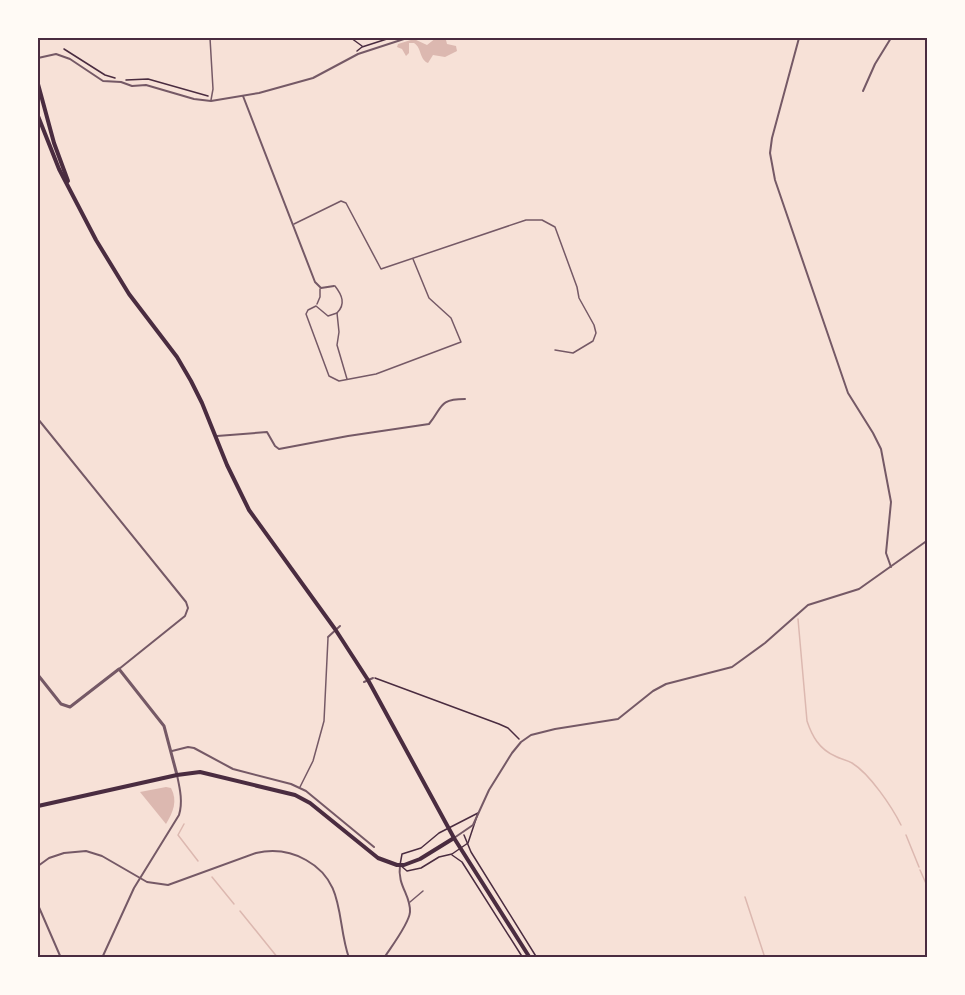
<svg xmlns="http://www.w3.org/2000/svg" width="965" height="995" viewBox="0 0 965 995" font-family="Bitter,serif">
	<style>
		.water { fill: #dcb8b0 }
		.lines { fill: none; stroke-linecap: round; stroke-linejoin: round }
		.stream { stroke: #dcb8b0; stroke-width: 1.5 }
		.path { stroke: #4a2c40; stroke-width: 1.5 }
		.service { stroke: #755966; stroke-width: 1.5 }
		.minor { stroke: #755966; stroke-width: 2 }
		.tertiary { stroke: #755966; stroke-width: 3 }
		.secondary { stroke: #4a2c40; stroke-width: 4 }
		.neatline { fill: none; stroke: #4a2c40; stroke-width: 2 }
	</style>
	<rect width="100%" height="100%" fill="#f7e1d7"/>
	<g class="water">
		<path d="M436,38H448L446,40L447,44L456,46L457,51L445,57L433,55L428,63C419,59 422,48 414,43H409V53L406,56L402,49L397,47L398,44L414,39L427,45Z"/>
		<path d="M166,787L171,788C178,801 173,812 166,824L140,792Z"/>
	</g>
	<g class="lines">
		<g class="stream">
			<path d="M798,619L807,721C812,736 819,749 835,756C840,759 847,760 852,763C870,774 892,807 901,825"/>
			<polyline points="184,824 178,835 198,861"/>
			<polyline points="906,835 919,867"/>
			<polyline points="920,870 928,888"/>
			<polyline points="212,877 234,904"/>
			<polyline points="745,897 765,958"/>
			<polyline points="240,911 278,958"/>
		</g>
		<g class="path">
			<polyline points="351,38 362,46"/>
			<polyline points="64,49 105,75 115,78"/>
			<polyline points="357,51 362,47 390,38"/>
			<polyline points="126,80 148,79 208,96"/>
			<polyline points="375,678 499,724 508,728 519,739"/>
			<polygon points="478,813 468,843 452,854 439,857 421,868 407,871 400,865 402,854 421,848 439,833"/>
			<polyline points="464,835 471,852 537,958"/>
			<polyline points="452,855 462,862 523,958"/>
		</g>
		<g class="service">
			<polyline points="210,38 213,89 211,100"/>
			<polyline points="294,224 341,201 346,203 381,269 526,220 542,220 555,227 577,287 579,298 594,325 596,333 593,341 573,353 555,350"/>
			<path d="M335,286C342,295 346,304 337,313L339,332L337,345L347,379"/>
			<polyline points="317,304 320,297 320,289"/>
			<polyline points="337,313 328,316 316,306 308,310 306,314 329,376 339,381 376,374 461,342 451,318 429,298 413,259"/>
			<polyline points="300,787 313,761 324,721 328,638"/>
			<polyline points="410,902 423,891"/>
		</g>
		<g class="minor">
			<polyline points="799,38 772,138 770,153 775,180 848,393 873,433 881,449 891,502 886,553 891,567"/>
			<polyline points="38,58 56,54 70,59 103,81 121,82 132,86 146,85 194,99 211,101 259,93 313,78 358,54 407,38"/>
			<polyline points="863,91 875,64 891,38"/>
			<polyline points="243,96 315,282 321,288 334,286"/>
			<polyline points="38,419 186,602 188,608 185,616 119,669"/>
			<path d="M217,436L267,432L275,446L279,449L348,436L429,424C443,407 438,399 465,399"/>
			<polyline points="328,637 340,626"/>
			<polyline points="364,682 373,678"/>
			<polyline points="172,751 188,747 194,748 233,769 291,784 306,791 374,847"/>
			<polyline points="454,838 473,825 489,790 512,753 521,742 531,735 555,729 618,719 653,691 666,684 732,667 765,643 808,605 859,589 928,540"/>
			<path d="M38,866L49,858L64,853L86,851L102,856L147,882L168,885L256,853C274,849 290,851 306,860C346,882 336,921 349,958"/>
			<polyline points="38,905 61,958"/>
			<path d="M102,958L134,888L179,815C183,802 180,789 177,775"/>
			<path d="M384,958C391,947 409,924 410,912C411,895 397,886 400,865"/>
		</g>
		<polyline class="tertiary" points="38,675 61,704 70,707 119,669 164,726 177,775"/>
		<g class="secondary">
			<polyline points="38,84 54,143 68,181"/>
			<polyline points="38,116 59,169 96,240 129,294 177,357 191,381 202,403 227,465 249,510 335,629 368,680 454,838 530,958"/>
			<polyline points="38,806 177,775 200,772 295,795 310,803 378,858 397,865 404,865 420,859 454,838"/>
		</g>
	</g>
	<rect width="965" height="995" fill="none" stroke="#fffaf5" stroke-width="78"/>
	<rect x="39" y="39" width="887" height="917" class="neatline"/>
</svg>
